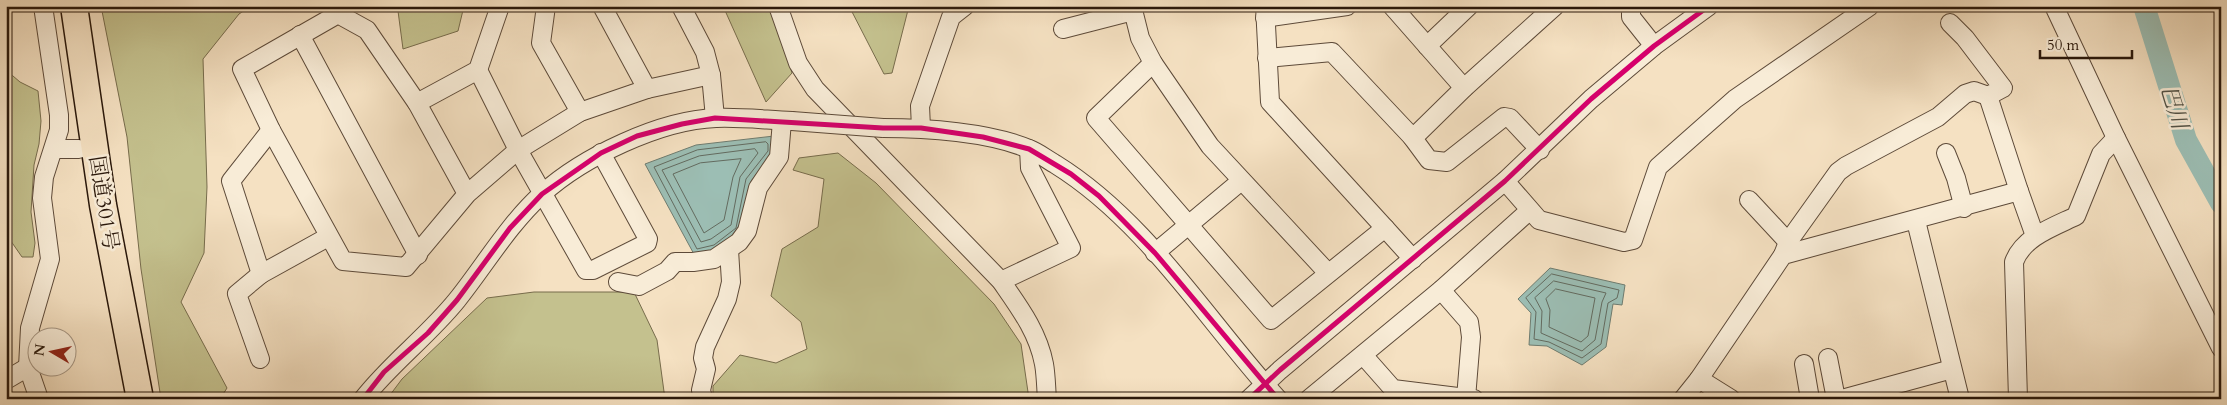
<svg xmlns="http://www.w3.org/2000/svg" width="2227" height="405" viewBox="0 0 2227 405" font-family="Cardo,'Noto Serif JP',serif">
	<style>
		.green { fill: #c4c18e; stroke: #776c4c }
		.water { fill: #9cbeb4; stroke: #6e7c70 }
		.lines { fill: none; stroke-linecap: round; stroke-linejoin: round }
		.shore { stroke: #636b60; stroke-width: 1 }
		.river { stroke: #9cbeb4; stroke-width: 22 }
		.minor-casing { stroke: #5d4a39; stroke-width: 20 }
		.highway-casing { stroke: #2a180b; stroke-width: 29 }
		.minor { stroke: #f8ecd7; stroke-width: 18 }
		.highway { stroke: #f5e1c2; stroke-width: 26 }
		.minor-bridge-casing { stroke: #5d4a39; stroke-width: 20; stroke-linecap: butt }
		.minor-bridge { stroke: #f8ecd7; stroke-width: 18 }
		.cycleway-casing { stroke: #f8ecd7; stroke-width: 8 }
		.cycleway { stroke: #d6006c; stroke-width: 5 }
		.labels { text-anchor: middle; stroke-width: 5; stroke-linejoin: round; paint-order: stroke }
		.street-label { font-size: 21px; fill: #2a180b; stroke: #f8ecd7 }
		.water-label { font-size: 22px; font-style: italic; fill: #525246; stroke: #f8ecd7 }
	</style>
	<rect width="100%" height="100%" fill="#f5e1c2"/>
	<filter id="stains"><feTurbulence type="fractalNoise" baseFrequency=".004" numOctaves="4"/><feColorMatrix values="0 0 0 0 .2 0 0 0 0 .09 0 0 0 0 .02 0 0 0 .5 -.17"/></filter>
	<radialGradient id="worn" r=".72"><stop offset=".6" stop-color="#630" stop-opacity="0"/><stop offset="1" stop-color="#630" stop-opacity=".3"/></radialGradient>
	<g class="green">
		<polygon points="101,6 251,6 239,14 203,59 207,187 204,253 181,302 227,388 220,399 161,399 141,269 127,137"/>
		<polygon points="388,6 464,6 458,31 403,49 398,11"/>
		<polygon points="723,6 772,6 792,73 766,102"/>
		<polygon points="849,6 909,6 892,73 884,74"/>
		<polygon points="6,70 20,82 38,91 41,121 39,144 34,165 31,212 35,243 33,257 22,257 6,234"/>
		<polygon points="838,153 876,183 994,304 1021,344 1029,399 713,399 713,386 740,355 776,363 807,349 801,322 771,296 782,249 818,227 824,179 793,170 799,158"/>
		<polygon points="534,292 634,292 657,340 665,399 387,399 402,379 487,298"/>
	</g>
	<g class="water">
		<polygon points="774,136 773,152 751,181 741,231 716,250 695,256 645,164 696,145"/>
		<polygon points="1550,268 1625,285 1622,305 1613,304 1606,347 1582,365 1547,346 1529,345 1531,313 1518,299"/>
	</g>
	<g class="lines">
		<g class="shore">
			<polygon points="766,142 768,144 768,151 746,179 736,228 714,245 697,249 654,167 697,150"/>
			<polygon points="755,149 758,153 740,177 731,225 711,239 701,242 662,170 699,156"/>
			<polygon points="741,159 733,177 724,220 704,233 673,174 700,163"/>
			<polygon points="1552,274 1619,290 1617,298 1608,303 1601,344 1582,358 1549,342 1534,339 1536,312 1526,298"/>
			<polygon points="1554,281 1606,293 1602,302 1595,340 1582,351 1541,333 1542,311 1535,298"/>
			<polygon points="1556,289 1595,298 1588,336 1581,342 1549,327 1550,310 1546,299"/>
		</g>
		<polyline class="river" points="2144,6 2186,140 2221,203"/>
		<g class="minor-casing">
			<g id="minor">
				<polyline points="546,6 541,43 580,112"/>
				<polyline points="602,6 647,89"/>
				<polyline points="681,6 705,52 711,75 715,118"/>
				<path d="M778,6L798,63L815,89L1001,281C1019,307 1038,332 1044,364C1046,375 1046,387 1047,399"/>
				<polyline points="1132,6 1140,38 1153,63 1210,146 1328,273"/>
				<polyline points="1392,6 1464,88"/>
				<polyline points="1631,6 1631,17 1654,46"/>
				<polyline points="2054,6 2116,138 2221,348"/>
				<polyline points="1265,18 1347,6"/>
				<polyline points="1950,23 1965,38 2003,88 1988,96 2019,191"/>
				<polyline points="1063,29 1133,11"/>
				<polyline points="300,35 418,255"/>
				<polyline points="1427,46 1469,6"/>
				<polyline points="1267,58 1332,52 1413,138 1464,88 1555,6"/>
				<polyline points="1153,63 1096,118 1271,320 1385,228 1270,102 1265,6"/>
				<polyline points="478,70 518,150 586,270 593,270 647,243 648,239 601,153"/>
				<polyline points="417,103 478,70 500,6"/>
				<path d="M883,128C926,128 989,132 1029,149C1038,152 1046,159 1055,164C1147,221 1206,320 1278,399"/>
				<polyline points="921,128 920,106 951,17 965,6"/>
				<polyline points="271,130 231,181 261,274 328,237"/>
				<polyline points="1412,137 1429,160 1447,162 1504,117 1510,118 1540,150"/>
				<polyline points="54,149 79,149"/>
				<polyline points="1946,153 1956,178 1964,208"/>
				<polyline points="1505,181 1539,220 1624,242 1633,240 1658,167 1735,99 1870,6"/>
				<polyline points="467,194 417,103 367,30 338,14 242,69 271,130 343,261 406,267 467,194 518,150 580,112 647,89 711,75"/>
				<polyline points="1749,200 1788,242"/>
				<polyline points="1916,221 1960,399"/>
				<polyline points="1385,228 1413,259"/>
				<polyline points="1155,253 1241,181"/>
				<polyline points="1783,255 1788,242 1838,172 1846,166 1938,117 1965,94 1974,91 1988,96"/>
				<polyline points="1001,281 1071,248 1030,168 1029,149"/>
				<polyline points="618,282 639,286 667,271 675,262 693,262 714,259 739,242 747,231 758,188 779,157 782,121"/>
				<polyline points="1441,290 1469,322 1471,337 1466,398"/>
				<polyline points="1363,355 1393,389 1474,399"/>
				<polyline points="1828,358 1836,399"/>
				<polyline points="260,359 237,294 261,274"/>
				<polyline points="1804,364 1810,399"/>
				<polyline points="1699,379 1731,399"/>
				<polyline points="6,380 28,367"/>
				<polyline points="39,399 28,367 30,328 50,259 42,198 44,177 59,130 59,115 43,6"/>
				<path d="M363,399C391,363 428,336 457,300C485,265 508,225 542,194C583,157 660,120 716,118C741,117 767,120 792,121"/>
				<polyline points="703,399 701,390 706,369 703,358 705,347 727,299 731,282 729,250"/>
				<polyline points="1249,399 1280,370 1505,181 1591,99 1654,46 1709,6"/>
				<polyline points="1309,399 1441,290 1529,211"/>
				<polyline points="1683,399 1699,379 1783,255 2019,191 2035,236"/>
				<polyline points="1842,399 1952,369"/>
				<path d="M2018,399L2014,262C2023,237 2053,227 2076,216L2101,154L2116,138"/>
			</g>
		</g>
		<g class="highway-casing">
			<polyline id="highway" points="74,6 103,205 140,399"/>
		</g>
		<use href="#minor" class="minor"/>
		<use href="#highway" class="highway"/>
		<g class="minor-bridge-casing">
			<polyline id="minor-bridge" points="792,121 883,128"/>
		</g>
		<use href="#minor-bridge" class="minor-bridge"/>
		<g class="cycleway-casing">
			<g id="cycleway">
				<polyline points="363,399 384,372 428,333 457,300 510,228 542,194 601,153 637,136 682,124 715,118 883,128 921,128 983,137 1029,149 1071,174 1099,196 1155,253 1278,399"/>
				<polyline points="1249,399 1280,370 1505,181 1591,99 1654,46 1709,6"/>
			</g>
		</g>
		<use href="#cycleway" class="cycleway"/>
	</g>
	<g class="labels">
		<g class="street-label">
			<text transform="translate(104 203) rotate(81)" y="7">国道301号</text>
		</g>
		<g class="water-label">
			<text transform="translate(2175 107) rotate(73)" y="8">巴川</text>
		</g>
	</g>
	<rect width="2227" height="405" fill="none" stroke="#f5e1c2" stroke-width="25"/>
	<rect x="8" y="8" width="2212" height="390" fill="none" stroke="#2a180b" stroke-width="2.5"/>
	<rect x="12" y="12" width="2202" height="380" fill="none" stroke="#2a180b"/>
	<g transform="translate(52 352) rotate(279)"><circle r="24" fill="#f8ecd7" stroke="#a69785"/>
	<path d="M0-4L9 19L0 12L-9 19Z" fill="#8f2418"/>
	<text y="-8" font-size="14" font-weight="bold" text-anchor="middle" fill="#2a180b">N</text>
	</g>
	<path d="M2040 50v8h92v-8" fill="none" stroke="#2a180b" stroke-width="2.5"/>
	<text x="2047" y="50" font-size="15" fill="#2a180b" stroke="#f8ecd7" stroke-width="4" paint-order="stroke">50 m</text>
	<rect width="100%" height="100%" filter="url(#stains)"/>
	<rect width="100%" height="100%" fill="url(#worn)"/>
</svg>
